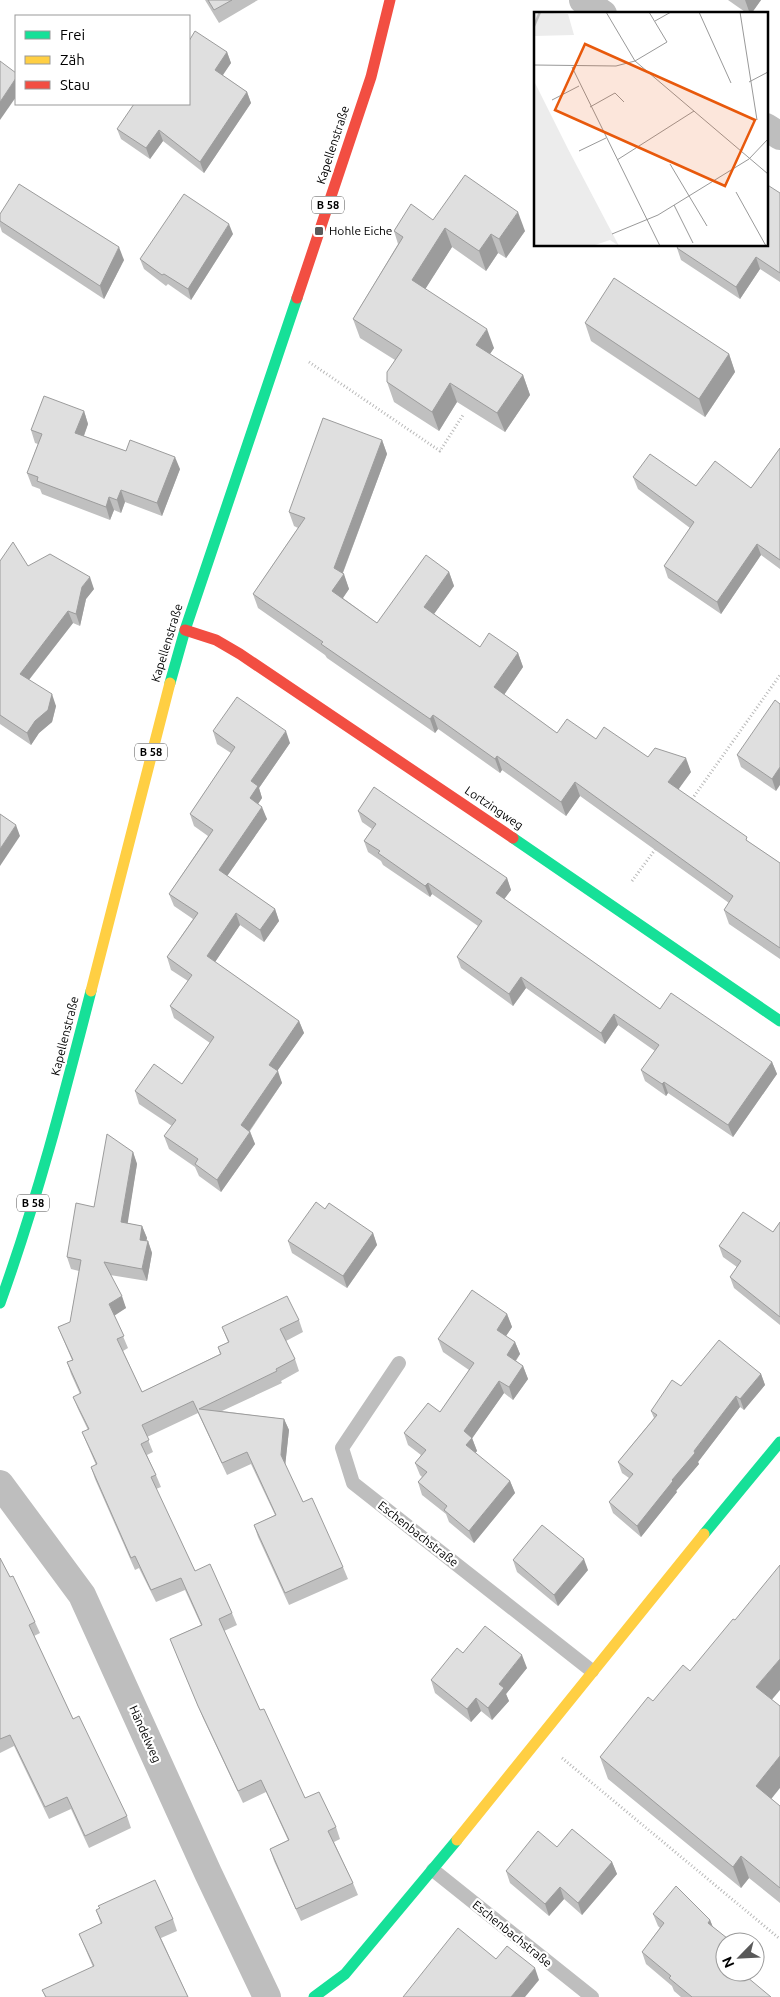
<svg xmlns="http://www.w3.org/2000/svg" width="780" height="1997" viewBox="0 0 780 1997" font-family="Ubuntu,sans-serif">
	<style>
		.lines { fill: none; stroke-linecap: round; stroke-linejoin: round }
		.path { stroke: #b9b9b9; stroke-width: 3; stroke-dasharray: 1 2.5; stroke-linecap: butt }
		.lane { stroke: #bebebe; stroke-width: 14 }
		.street { stroke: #bebebe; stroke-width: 28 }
		.fast { stroke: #16e098; stroke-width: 11 }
		.slow { stroke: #ffcf43; stroke-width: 11 }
		.jam { stroke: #f24e42; stroke-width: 11 }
		.wall { fill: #c0c0c0 }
		.shaded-wall { fill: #9c9c9c }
		.building { fill: #dfdfdf; stroke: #9c9c9c }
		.poi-dot { fill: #595959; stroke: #fff; stroke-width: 2 }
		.labels { text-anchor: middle; stroke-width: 4.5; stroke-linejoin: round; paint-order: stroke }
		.shield { fill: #fff; stroke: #4c4c4c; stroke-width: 1 }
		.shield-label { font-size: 11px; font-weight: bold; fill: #000 }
		.street-label { font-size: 12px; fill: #000; stroke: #fff }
		.poi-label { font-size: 12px; fill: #000; stroke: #fff; text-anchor: start }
		.inset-river { fill: none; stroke: #bfbfbf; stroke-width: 2.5 }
		.inset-road { fill: none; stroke: #999; stroke-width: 1 }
		.view { fill: #e8590c; fill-opacity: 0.15; stroke: #e8590c; stroke-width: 2.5 }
		.inset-edge { fill: none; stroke: #000; stroke-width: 2.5 }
	</style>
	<rect width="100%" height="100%" fill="#fff"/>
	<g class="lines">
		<g class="path">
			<polyline points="309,362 440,451 463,415"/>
			<polyline points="690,802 780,675"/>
			<polyline points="632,881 657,847"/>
			<polyline points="562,1758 780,1939"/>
		</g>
		<g class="lane">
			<polyline points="399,1363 342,1448 353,1483 592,1671"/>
			<polyline points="433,1870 592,1997"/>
		</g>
		<g class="street">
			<polyline points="583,0 603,14"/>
			<polyline points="766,127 780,136"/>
			<polyline points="0,1484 82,1595 208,1873 267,1997"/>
		</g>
		<g class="fast">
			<polyline points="170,683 185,630 297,298"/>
			<polyline points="513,838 780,1021"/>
			<path d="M0,1303C37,1201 64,1096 91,991"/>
			<polyline points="704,1534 780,1442"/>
			<polyline points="314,1997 345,1974 457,1840"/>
		</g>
		<g class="slow">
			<polyline points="91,991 170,683"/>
			<polyline points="457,1840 704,1534"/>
		</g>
		<g class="jam">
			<polyline points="297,298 371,77 390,0"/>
			<polyline points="185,630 216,640 240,654 513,838"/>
		</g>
	</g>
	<g class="wall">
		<polygon points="205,0 258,0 219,23"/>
		<polygon points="728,0 761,0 751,14 748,14"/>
		<polygon points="227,52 231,63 222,75 247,92 251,103 204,173 163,141 150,159 121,139 117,129 189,104"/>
		<polygon points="780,193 780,282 760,269 740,299 681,260 677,248"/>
		<polygon points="0,214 124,260 104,299 2,232 0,226"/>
		<polygon points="433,220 525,231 506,258 498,253 486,271 452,247 425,289 494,348 490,354 523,375 530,395 505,432 457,402 439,431 394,402 387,382 395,360 360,338 353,319 398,244 394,231"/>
		<polygon points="233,234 191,300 168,284 166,286 144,269 140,259"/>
		<polygon points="585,323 729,354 735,372 705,417 591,341"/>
		<polygon points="84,411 88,424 84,436 126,451 180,469 162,516 125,502 121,513 114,510 110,520 42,494 40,489 32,486 27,473 38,444 35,443 31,430"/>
		<polygon points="382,440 387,454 343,573 349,589 343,598 377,623 449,572 454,586 434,614 480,647 518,653 523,667 504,695 557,733 596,739 691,772 678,789 749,842 780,863 780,959 729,924 724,910 729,903 580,796 566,816 502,770 500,773 441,731 438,729 435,733 327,658 325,655 258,608 253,594 298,528 294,526 289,512"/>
		<polygon points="780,448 780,569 761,555 721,614 668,578 664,566 690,528 638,489 633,477 696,486 751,488"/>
		<polygon points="0,561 28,566 94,589 86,599 80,626 73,623 29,680 56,706 52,722 39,733 31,745 0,724"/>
		<polygon points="780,704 776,791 741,767 737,755"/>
		<polygon points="213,731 290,743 259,788 262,798 258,804 267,819 227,876 275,909 279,921 264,942 240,925 215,962 299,1021 304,1033 277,1071 282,1083 250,1131 255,1144 221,1192 199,1176 195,1167 169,1149 164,1136 172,1126 139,1104 135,1091 182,1084 210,1043 174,1018 170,1006 188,981 171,970 167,957 193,919 174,906 169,894 208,836 194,826 190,814 231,753 217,744"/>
		<polygon points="358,811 507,878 511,890 504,899 660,1009 772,1062 777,1074 733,1137 668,1093 666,1096 645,1081 641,1070 655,1051 618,1025 605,1044 526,988 513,1006 461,968 457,957 478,926 432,894 430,897 383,865 381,861 368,852 364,841 372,829 362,822"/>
		<polygon points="133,1152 137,1164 127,1223 142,1226 147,1238 146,1241 148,1241 152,1253 147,1281 110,1275 126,1308 114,1315 128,1348 123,1351 142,1392 220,1354 218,1347 228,1342 222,1327 299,1320 303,1332 286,1341 295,1359 299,1371 281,1381 282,1383 222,1411 284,1419 289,1430 285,1465 303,1502 343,1567 348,1579 289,1605 258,1537 254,1525 275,1515 251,1464 227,1475 198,1413 147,1437 153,1452 147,1455 156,1475 161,1487 156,1489 195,1571 232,1613 237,1625 224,1631 260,1710 305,1798 336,1827 340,1839 334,1842 353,1883 358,1895 301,1921 274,1861 270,1849 288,1840 266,1792 243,1803 203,1718 170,1639 201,1625 185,1590 156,1602 139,1568 135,1570 95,1479 91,1467 96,1465 87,1444 82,1432 88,1430 78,1409 73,1397 80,1394 71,1374 67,1362 72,1360 63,1339 58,1327 70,1322 79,1271 71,1269 67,1257 94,1207"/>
		<polygon points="325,1209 373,1233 377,1245 347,1288 292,1253 288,1241"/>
		<polygon points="780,1222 780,1325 734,1288 730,1277 737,1267 723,1257 719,1246 773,1232"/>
		<polygon points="507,1314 512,1327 506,1336 515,1342 520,1354 516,1361 523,1366 528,1379 513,1400 504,1393 472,1438 477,1451 475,1453 510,1481 515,1493 474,1543 449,1522 446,1514 422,1495 418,1482 422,1477 420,1475 415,1463 421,1455 408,1445 404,1433 440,1412 469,1370 443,1352 438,1339"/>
		<polygon points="761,1374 765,1385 744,1410 740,1407 698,1462 699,1464 676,1491 677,1492 641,1537 613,1513 609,1502 629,1478 622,1473 618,1462 654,1418 651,1411 681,1386"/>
		<polygon points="0,1558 10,1577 35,1622 40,1633 34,1636 73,1719 127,1816 131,1828 89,1848 71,1809 49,1819 14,1746 0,1753"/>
		<polygon points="513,1560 588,1570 558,1606 517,1572"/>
		<polygon points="463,1653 527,1668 506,1694 509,1701 492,1720 481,1711 471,1722 435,1693 431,1680"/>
		<polygon points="690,1671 772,1700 771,1799 780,1806 780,1903 749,1878 741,1888 608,1779 600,1757 653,1701"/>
		<polygon points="557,1847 612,1862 617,1874 582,1915 564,1899 549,1916 510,1883 506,1871"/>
		<polygon points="96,1910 173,1919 177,1931 161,1938 188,1997 45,1997 42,1990 93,1967 79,1934 101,1924"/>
		<polygon points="653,1914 710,1920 713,1928 725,1972 771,1997 681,1997 674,1991 672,1986 646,1964 642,1952 660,1928 658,1926"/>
	</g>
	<g class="shaded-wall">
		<polygon points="745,0 761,0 751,14 750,14"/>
		<polygon points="227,52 231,63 219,81 215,70"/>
		<polygon points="16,78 16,97 0,120 0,102"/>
		<polygon points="247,92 251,103 204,173 200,162"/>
		<polygon points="159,130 163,141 150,159 146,148"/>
		<polygon points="518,212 525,231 506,258 499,239"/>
		<polygon points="229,224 233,234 191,300 188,289"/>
		<polygon points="445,228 452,247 419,299 412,280"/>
		<polygon points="491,234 498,253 486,271 479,251"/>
		<polygon points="119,247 124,260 104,299 100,286"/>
		<polygon points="756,257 760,269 740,299 736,287"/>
		<polygon points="487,329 494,348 483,364 476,345"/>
		<polygon points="729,354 735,372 705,417 699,399"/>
		<polygon points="523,375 530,395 505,432 497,413"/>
		<polygon points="450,383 457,402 439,431 432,412"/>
		<polygon points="84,411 88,424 80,446 75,433"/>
		<polygon points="382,440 387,454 340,580 344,574 349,589 338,605 332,591 334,568"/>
		<polygon points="175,457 180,469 162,516 157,503"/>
		<polygon points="121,490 125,502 121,513 117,500"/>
		<polygon points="109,497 114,510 110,520 106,507"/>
		<polygon points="757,544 761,555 721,614 717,602"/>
		<polygon points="449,572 454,586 429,621 424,607"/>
		<polygon points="90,577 94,589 86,599 80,626 76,614 82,587"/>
		<polygon points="68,611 73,623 24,686 20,674"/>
		<polygon points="518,653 523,667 499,702 494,687"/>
		<polygon points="52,694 56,706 52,722 39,733 31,745 27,733"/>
		<polygon points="433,715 438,729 435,733 430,719"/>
		<polygon points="286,731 290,743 259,788 262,798 254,810 250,798 251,781"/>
		<polygon points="497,756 502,770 500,773 495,759"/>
		<polygon points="686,758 691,772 673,797 668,782"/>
		<polygon points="780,767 780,785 776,791 772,779"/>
		<polygon points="575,782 580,796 566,816 561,802"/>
		<polygon points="262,807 267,819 223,882 219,870"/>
		<polygon points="16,825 20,836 0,866 0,849"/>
		<polygon points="507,878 511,890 500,905 496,893"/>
		<polygon points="428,883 432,894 430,897 425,886"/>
		<polygon points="275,909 279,921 264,942 260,930"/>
		<polygon points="236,913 240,925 211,968 207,956"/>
		<polygon points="521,977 526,988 513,1006 509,994"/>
		<polygon points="614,1014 618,1025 605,1044 601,1033"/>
		<polygon points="299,1021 304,1033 273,1077 269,1065"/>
		<polygon points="772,1062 777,1074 733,1137 728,1125"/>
		<polygon points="278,1071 282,1083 245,1137 241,1125"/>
		<polygon points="664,1082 668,1093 666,1096 662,1084"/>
		<polygon points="250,1132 255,1144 221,1192 217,1180"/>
		<polygon points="133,1152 137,1164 126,1234 121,1222"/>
		<polygon points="142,1226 147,1238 144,1252 140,1240"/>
		<polygon points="373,1233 377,1245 347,1288 343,1276"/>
		<polygon points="148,1241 152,1253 147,1281 142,1269"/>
		<polygon points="122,1296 126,1308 114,1316 109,1304"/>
		<polygon points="507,1314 512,1327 502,1342 497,1330"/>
		<polygon points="515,1342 520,1354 511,1367 507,1355"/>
		<polygon points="523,1366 528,1379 513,1400 509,1387"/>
		<polygon points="761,1374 765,1385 744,1410 740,1399"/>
		<polygon points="499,1381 504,1393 471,1440 472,1438 477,1451 471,1458 466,1445 464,1431"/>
		<polygon points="736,1396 740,1407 698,1462 699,1464 676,1491 677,1492 641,1537 637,1526"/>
		<polygon points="284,1419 289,1430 285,1467 281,1455"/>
		<polygon points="510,1481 515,1493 474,1543 469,1531"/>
		<polygon points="584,1559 588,1570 558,1606 554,1595"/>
		<polygon points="522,1655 527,1668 506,1694 509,1701 492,1720 488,1708 499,1684"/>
		<polygon points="780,1659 780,1690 764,1709 756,1687"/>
		<polygon points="476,1698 481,1711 471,1722 467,1709"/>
		<polygon points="780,1756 780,1788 764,1808 756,1786"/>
		<polygon points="741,1856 749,1878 741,1888 733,1867"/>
		<polygon points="612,1862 617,1874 582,1915 578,1903"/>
		<polygon points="560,1887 564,1899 549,1916 545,1904"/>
		<polygon points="710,1920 715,1932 708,1923"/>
		<polygon points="725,1951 725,1968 721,1956"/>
		<polygon points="535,1968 539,1980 525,1997 511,1997"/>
	</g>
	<g class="building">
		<polygon points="208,0 232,0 214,10"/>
		<polygon points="195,31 227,52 215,70 247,92 200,162 159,130 146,148 117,129 134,104 189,104 189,41"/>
		<polygon points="0,61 16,73 16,78 0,102"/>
		<polygon points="465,175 518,212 499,239 491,234 479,251 445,228 412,280 487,329 476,345 523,375 497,413 450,383 432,412 387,382 387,372 402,350 353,319 403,237 394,231 411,204 433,220"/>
		<polygon points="19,184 119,247 100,286 0,221 0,214"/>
		<polygon points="766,184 780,193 780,273 756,257 736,287 677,248 679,245 766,245"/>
		<polygon points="184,194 229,224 188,289 164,274 162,275 140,259"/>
		<polygon points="614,278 729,354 699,399 585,323"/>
		<polygon points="44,396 84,411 75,433 126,451 130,440 175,457 157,503 121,490 117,500 109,497 106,507 37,481 38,477 27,473 42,434 31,430"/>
		<polygon points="323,418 382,440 334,568 344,574 332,591 377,623 426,555 449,572 424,607 480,647 489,633 518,653 494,687 557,733 567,719 596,739 604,727 648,757 655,748 686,758 668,782 747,837 746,840 780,863 780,948 724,910 733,896 575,782 561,802 497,756 495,759 436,717 433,715 430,719 321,644 323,642 253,594 305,518 289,512"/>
		<polygon points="780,448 780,560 757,544 717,602 664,566 694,522 633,477 650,454 696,486 715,461 751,488"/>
		<polygon points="13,542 28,566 50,554 90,577 82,587 76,614 68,611 20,674 52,694 48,710 35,721 27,733 0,715 0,561"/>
		<polygon points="237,697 286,731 251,781 258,786 250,798 262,807 219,870 275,909 260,930 236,913 207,956 299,1021 269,1065 278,1071 241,1125 250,1132 217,1180 195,1164 198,1159 164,1136 176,1120 135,1091 154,1064 182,1084 214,1037 170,1006 192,975 167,957 198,913 169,894 213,830 190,814 235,747 213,731"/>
		<polygon points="775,700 780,704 780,767 772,779 737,755"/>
		<polygon points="374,787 507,878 496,893 660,1009 671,993 772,1062 728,1125 664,1082 662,1084 641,1070 659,1045 614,1014 601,1033 521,977 509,994 457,957 482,921 428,883 425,886 378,853 380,851 364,841 376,824 358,811"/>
		<polygon points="0,814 16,825 0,849"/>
		<polygon points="107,1134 133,1152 121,1222 142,1226 140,1240 148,1241 142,1269 104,1262 122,1296 109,1304 124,1336 117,1339 142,1392 221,1354 218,1347 229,1342 222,1327 287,1296 299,1320 280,1329 295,1359 276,1369 277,1371 199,1409 284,1419 281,1455 303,1502 312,1498 343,1567 285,1593 254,1525 276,1515 247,1452 222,1463 193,1401 142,1425 149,1440 141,1444 156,1475 151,1477 195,1571 210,1564 232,1613 219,1619 260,1710 264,1709 305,1798 319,1792 336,1827 328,1831 353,1883 296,1909 270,1849 289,1840 261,1780 238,1791 198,1706 170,1639 202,1625 181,1578 151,1590 135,1556 131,1558 91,1467 97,1464 82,1432 89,1429 73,1397 81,1393 67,1362 73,1360 58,1327 70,1322 81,1260 67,1257 76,1203 94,1207"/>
		<polygon points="316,1202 325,1209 329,1203 373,1233 343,1276 288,1241"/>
		<polygon points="743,1212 773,1232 780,1222 780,1317 730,1277 741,1261 719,1246"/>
		<polygon points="472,1290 507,1314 497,1330 515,1342 507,1355 523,1366 509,1387 499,1381 464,1431 472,1438 466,1445 510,1481 469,1531 444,1510 447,1506 418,1482 427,1472 415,1463 426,1450 404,1433 428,1403 440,1412 474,1363 438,1339"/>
		<polygon points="719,1340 761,1374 740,1399 736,1396 694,1451 695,1453 672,1480 673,1481 637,1526 609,1502 633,1474 618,1462 657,1415 651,1411 672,1380 681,1386"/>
		<polygon points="542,1525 584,1559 554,1595 513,1560"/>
		<polygon points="0,1558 10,1577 13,1576 35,1622 29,1625 73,1719 79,1716 127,1816 85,1836 67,1797 45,1807 10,1735 0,1739"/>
		<polygon points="780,1565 780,1659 756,1687 780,1706 780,1756 756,1786 780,1806 780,1888 741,1856 733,1867 600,1757 648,1697 653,1701 683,1665 690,1671 733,1619 735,1620"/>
		<polygon points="485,1626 522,1655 499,1684 504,1688 488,1708 476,1698 467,1709 431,1680 457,1648 463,1653"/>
		<polygon points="572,1829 612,1862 578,1903 560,1887 545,1904 506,1871 538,1831 557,1847"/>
		<polygon points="155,1880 173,1919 155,1927 188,1997 46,1997 42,1990 94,1966 79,1934 102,1923 96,1910 100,1908 98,1906"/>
		<polygon points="676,1886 710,1920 708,1923 732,1942 725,1942 725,1951 721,1956 725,1959 725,1972 741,1972 771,1997 692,1997 669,1978 671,1976 642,1952 664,1923 653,1914"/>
		<polygon points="458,1928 496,1959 507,1946 535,1968 511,1997 403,1997"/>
	</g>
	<rect class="poi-dot" x="314" y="226" width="10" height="10" rx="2.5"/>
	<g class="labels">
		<g class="shield">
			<rect x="312" y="196.5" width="32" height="17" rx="4"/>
			<rect x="135" y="743.5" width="32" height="17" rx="4"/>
			<rect x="17" y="1194.5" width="32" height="17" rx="4"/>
		</g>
		<g class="shield-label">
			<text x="328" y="209">B 58</text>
			<text x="151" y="756">B 58</text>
			<text x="33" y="1207">B 58</text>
		</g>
		<g class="street-label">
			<text transform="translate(333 145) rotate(-72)" y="4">Kapellenstraße</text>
			<text transform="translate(167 643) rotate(-73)" y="4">Kapellenstraße</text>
			<text transform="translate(494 808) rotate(34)" y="4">Lortzingweg</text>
			<text transform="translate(65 1036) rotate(-76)" y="4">Kapellenstraße</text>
			<text transform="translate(418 1534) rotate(38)" y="4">Eschenbachstraße</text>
			<text transform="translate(145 1734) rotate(66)" y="4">Händelweg</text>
			<text transform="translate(512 1934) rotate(39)" y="4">Eschenbachstraße</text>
		</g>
		<g class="poi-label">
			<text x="329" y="235">Hohle Eiche</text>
		</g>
	</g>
	<g transform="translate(534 12)">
		<rect width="234" height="234" fill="#fff"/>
		<path d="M0,0L34,2L40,23L0,24ZM0,69L34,137L85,234L76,228L58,234H0Z" fill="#ececec"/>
		<path class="inset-river" d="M0,14L6,0"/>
		<path class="inset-road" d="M72,0L101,49L234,162M165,0L197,71M206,0L223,108M121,9L137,0M0,53L82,54L101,49L133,30L115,0M38,55L126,234M215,70L234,60M18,88L45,74M56,95L81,81L90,90M45,139L72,126M215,147L234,127M83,148L160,99M136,152L173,214M202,180L232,234M140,193L159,231M78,222L124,203L215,147"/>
		<path class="view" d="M51,32L221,108L191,174L21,98Z"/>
		<rect width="234" height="234" class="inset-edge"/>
	</g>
	<rect x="15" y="15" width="175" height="90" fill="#ffffff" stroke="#999999"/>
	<rect x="25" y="31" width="25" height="8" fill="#16e098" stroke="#999999"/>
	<text x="60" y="40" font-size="15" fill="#000000">Frei</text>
	<rect x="25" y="56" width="25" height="8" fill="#ffcf43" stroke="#999999"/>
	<text x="60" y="65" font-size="15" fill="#000000">Zäh</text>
	<rect x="25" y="81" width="25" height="8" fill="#f24e42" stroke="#999999"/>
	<text x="60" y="90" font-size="15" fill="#000000">Stau</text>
	<g transform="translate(740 1957) rotate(246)"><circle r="24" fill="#ffffff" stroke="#999999"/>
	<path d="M0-4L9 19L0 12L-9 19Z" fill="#595959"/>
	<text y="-8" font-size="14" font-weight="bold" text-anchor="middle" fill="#000000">N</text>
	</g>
</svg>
